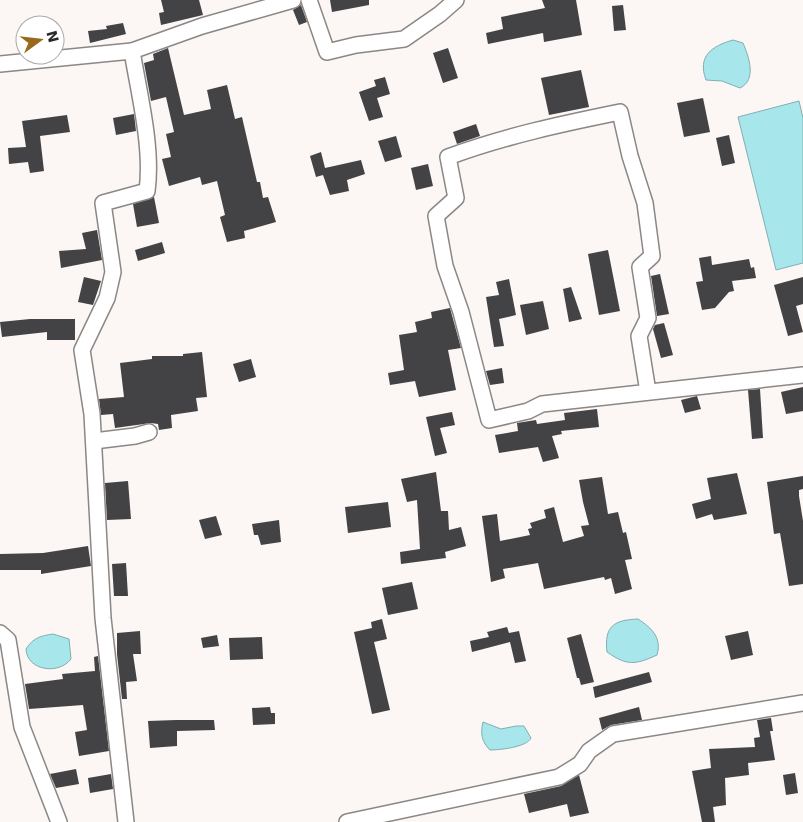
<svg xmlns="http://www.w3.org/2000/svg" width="803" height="822" viewBox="0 0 803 822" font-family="'DejaVu Sans',sans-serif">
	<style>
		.water { fill: #a7e7ec; stroke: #82aeb2 }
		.building { fill: #434245 }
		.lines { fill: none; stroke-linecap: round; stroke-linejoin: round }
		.minor-casing { stroke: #8b8785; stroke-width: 18 }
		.minor { stroke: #fff; stroke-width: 15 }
	</style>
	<rect width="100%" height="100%" fill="#fcf6f4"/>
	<g class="water">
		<path d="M733,40L743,43C749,57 757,80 740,88L722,81L706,80C697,56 712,46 733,40Z"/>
		<polygon points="799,101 803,118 803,263 776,270 738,117"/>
		<path d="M638,619C652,628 662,638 657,655C635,665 627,666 607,652C604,626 614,620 638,619Z"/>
		<path d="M53,634L69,639L71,659C59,675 27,671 26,649C33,638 40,636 53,634Z"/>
		<path d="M483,722L501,729L516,726H524L531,738C527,747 500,750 490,750C482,742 480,734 483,722Z"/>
	</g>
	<g class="building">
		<polygon points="161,0 199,0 203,15 161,25 159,13 164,12"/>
		<polygon points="330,0 369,0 369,5 332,12"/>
		<polygon points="542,0 576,0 582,35 544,42 543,33 488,44 486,33 503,29 501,17 545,8"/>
		<polygon points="301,5 307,22 299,25 293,10"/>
		<polygon points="623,5 626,30 614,31 612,6"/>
		<polygon points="123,23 126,34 90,43 88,31 107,29 106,26"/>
		<polygon points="168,48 184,115 211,109 207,90 227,85 235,119 242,117 257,182 260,182 263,198 268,197 276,222 244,231 245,238 227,242 220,217 225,215 217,181 202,185 200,177 169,186 162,159 171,157 166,134 174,132 166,97 151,101 144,63 154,60 153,54"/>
		<polygon points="448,48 458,78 443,83 433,53"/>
		<polygon points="581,70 589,107 549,115 541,78"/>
		<polygon points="385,77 390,94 377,98 383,117 369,121 359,92 376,86 374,80"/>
		<polygon points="703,98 710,132 684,137 677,103"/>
		<polygon points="134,114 136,131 116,135 113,118"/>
		<polygon points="67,115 70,132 40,136 44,171 30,173 28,162 9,164 8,148 26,147 22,121"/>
		<polygon points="476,124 480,136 457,144 453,132"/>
		<polygon points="729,135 735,163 722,166 716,138"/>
		<polygon points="396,136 402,157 385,162 378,141"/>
		<polygon points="321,152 325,168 361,160 365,174 347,180 349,191 330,195 323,175 316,177 310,156"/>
		<polygon points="428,164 433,186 416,190 411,168"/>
		<polygon points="154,197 159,223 137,227 133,204"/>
		<polygon points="97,230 102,260 61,268 59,251 86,249 82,233"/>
		<polygon points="162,242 165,253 138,261 135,250"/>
		<polygon points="608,250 620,311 599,315 588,254"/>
		<polygon points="711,256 712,265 749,259 751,268 754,267 756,278 732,281 734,291 729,292 715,308 702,310 696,282 703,281 699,258"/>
		<polygon points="660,274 669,314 657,316 651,276"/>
		<polygon points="84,277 101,281 93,305 78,302"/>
		<polygon points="803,277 803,304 796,306 803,332 788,336 774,285"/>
		<polygon points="509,279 516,315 499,319 504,346 494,347 486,297 499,295 496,282"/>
		<polygon points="571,287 582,319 569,322 563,289"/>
		<polygon points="543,301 549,329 526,335 520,305"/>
		<polygon points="450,308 461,348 448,350 456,390 419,397 415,381 390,385 388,373 404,370 399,335 417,332 415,322 432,318 431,312"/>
		<polygon points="30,319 75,319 75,340 47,340 47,332 2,337 0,322"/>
		<polygon points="664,323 673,355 661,358 653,329 655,325"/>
		<polygon points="202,352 207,397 196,398 198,411 171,415 172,428 159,430 158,424 151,423 115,428 113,414 101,415 99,399 124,397 120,363 152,359 152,356 183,356 183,354"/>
		<polygon points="251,359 256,377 239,382 233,364"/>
		<polygon points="502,368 504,383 490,385 486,371"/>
		<polygon points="803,387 803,411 786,414 781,392"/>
		<polygon points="760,389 763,438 752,439 748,390"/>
		<polygon points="697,396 701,409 685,413 681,400"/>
		<polygon points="597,409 599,427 561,431 562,434 552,436 559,458 543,462 538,447 499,453 495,435 518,431 517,423 536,420 537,424 565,420 564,413"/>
		<polygon points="452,412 455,425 440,428 447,453 435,456 426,417"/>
		<polygon points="436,472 441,511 448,511 449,530 461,527 466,546 445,552 446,558 401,564 400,552 420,549 417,500 407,502 401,479"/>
		<polygon points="737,473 747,514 714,520 712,514 696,519 692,504 711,499 707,478"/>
		<polygon points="803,476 803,489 799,490 799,496 803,521 803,584 789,586 780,533 774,534 767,482"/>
		<polygon points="602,477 608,514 618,512 623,533 626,532 632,559 625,560 632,589 615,594 611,578 605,580 604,577 544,589 538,563 503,569 505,578 491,582 482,516 497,514 500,541 530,535 528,529 532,528 530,523 546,518 544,510 554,507 563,542 584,536 581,526 589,525 583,502 579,480"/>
		<polygon points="128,481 131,519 107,520 105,483"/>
		<polygon points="388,502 391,527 348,533 345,507"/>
		<polygon points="216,516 222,535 205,539 199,520"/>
		<polygon points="279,520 281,542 261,545 258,535 254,535 252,524"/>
		<polygon points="88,546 91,566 41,574 41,570 0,570 0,554 43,553"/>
		<polygon points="126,563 128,596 114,596 112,564"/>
		<polygon points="412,582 418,609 388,615 382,588"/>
		<polygon points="382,619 387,639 374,642 390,710 372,714 354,632 372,628 371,622"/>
		<polygon points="507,627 509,633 519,631 526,661 515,663 510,642 472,652 470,641 489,637 487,632"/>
		<polygon points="140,631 141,654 133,654 137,681 126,682 127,699 122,699 117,654 117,633"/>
		<polygon points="748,631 753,655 731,660 725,636"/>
		<polygon points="581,634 594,682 581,685 579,678 577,678 567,638"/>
		<polygon points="217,635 219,646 203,648 201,638"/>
		<polygon points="262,637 263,659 230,660 229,638"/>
		<polygon points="98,656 109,751 79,756 75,732 87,730 83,705 29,709 25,684 63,679 62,674 95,671 94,657"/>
		<polygon points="649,672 652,682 595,698 593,687"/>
		<polygon points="270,707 271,713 275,713 275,724 253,725 252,708"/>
		<polygon points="639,707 642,720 611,725 602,730 599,718"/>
		<polygon points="771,718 773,731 770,731 775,760 748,763 749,775 725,778 726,805 713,807 715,822 702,822 692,771 711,768 709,749 755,747 754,738 760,737 757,720"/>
		<polygon points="176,720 214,720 215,730 177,731 177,746 150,748 148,721"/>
		<polygon points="76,769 79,784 56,788 50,774"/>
		<polygon points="795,773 798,793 786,795 783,775"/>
		<polygon points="111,774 113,789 90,793 88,778"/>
		<polygon points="579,775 589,813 570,817 567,804 529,813 524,794 561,786"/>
	</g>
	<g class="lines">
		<g class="minor-casing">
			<g id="minor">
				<polyline points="309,0 327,52 356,45 404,39 440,14 456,0"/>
				<polyline points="0,64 132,51 202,26 293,0"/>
				<path d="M648,392L639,336L648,318L640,267L652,256L645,203L630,156L620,112C561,124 505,136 448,157L456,198L436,216L445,266L461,312L489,420L528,411L542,404L803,375"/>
				<polyline points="94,441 135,436 149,432"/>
				<polyline points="0,633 8,640 22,727 59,822"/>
				<path d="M126,822L103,618L92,414L82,350L107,298L113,272L103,203L147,191C153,148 139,94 132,51"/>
				<polyline points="347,822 559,777 580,764 589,751 613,734 803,703"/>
			</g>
		</g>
		<use href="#minor" class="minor"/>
	</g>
	<g transform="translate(40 40) rotate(75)"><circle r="24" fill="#ffffff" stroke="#abaaa9"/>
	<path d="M0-4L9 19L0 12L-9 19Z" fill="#996a1b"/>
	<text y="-8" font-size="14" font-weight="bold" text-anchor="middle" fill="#2c2a29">N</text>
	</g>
</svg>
